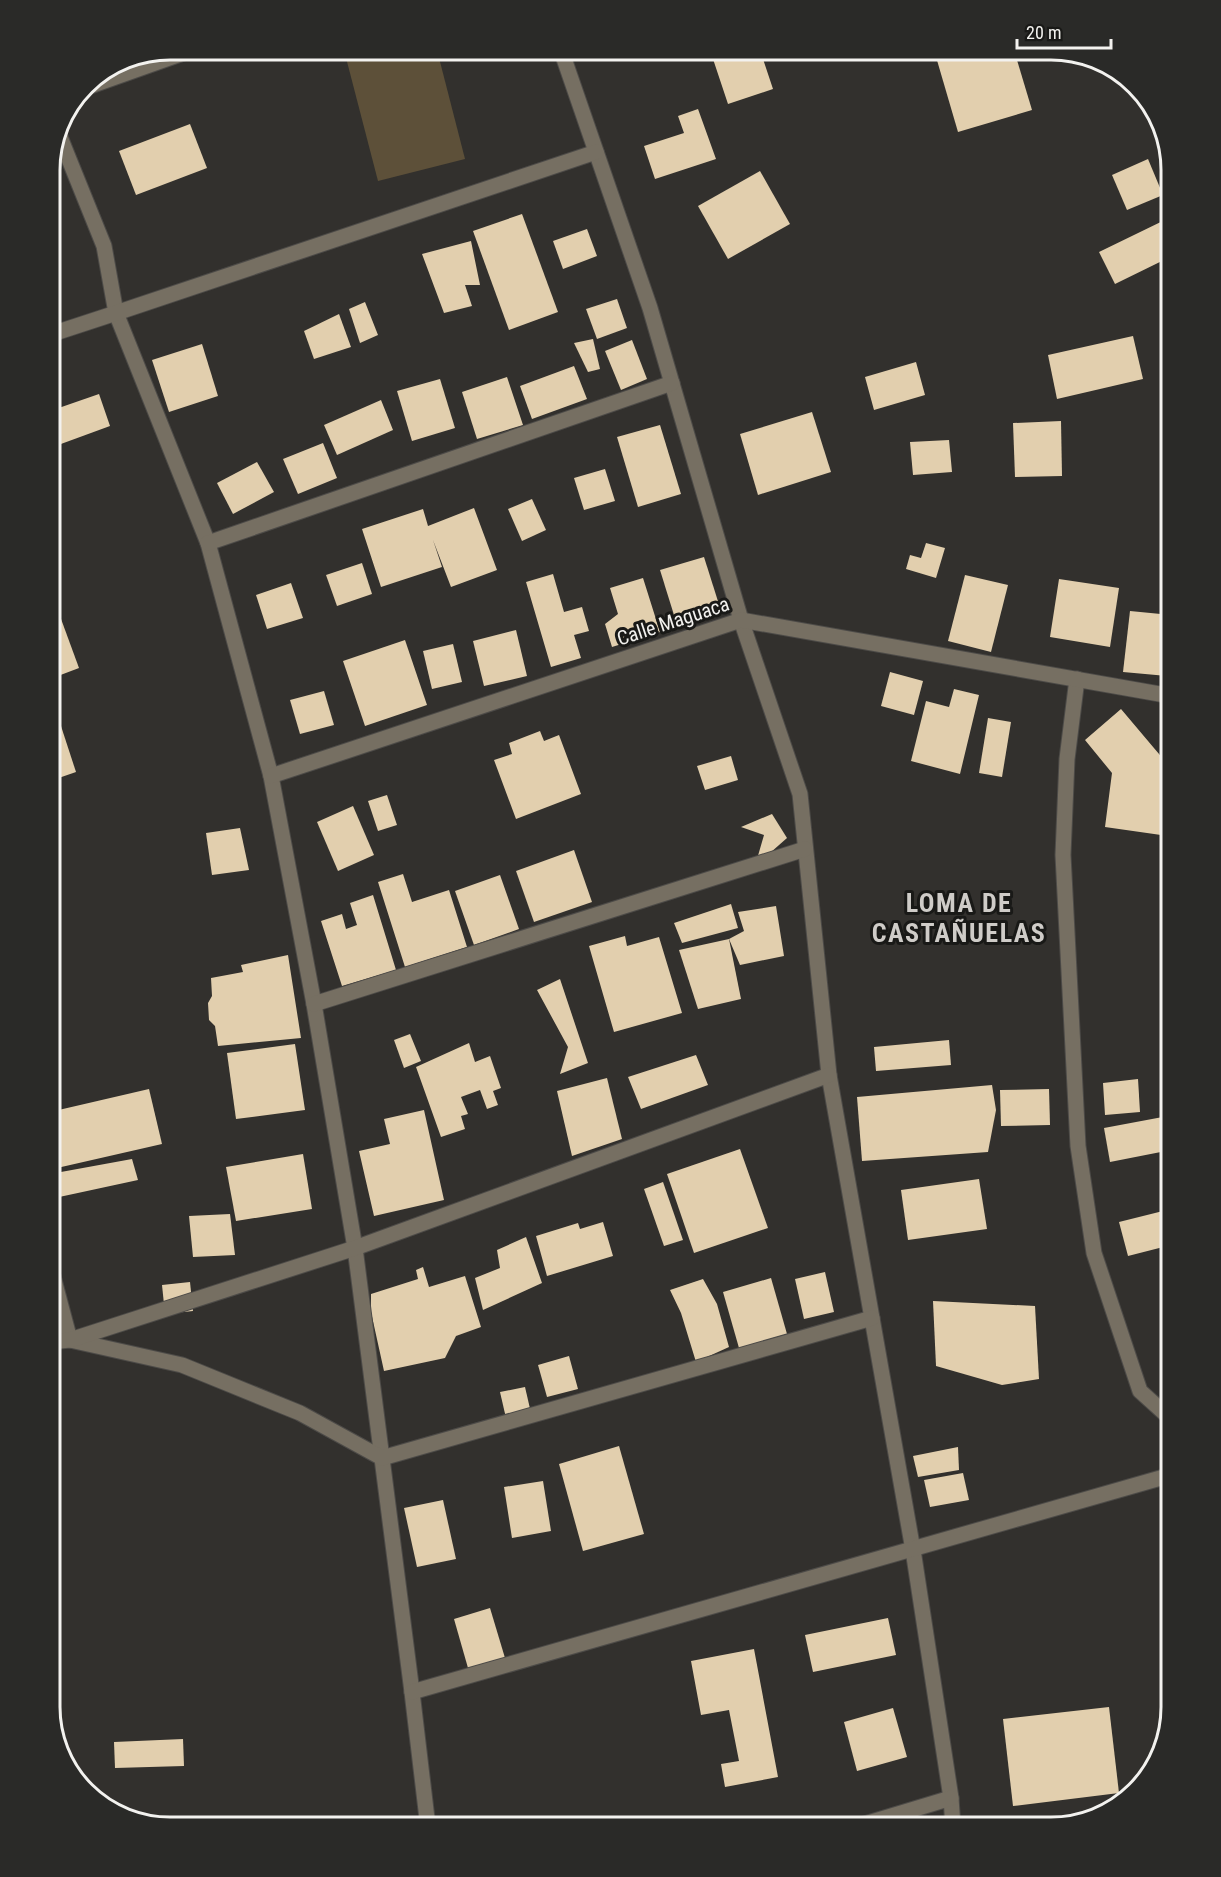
<svg xmlns="http://www.w3.org/2000/svg" width="1221" height="1877" viewBox="0 0 1221 1877" font-family="'Roboto Condensed',sans-serif">
	<style>
		.green { fill: #5d5039 }
		.building { fill: #e2cfae }
		.lines { fill: none; stroke-linecap: round; stroke-linejoin: round }
		.minor-casing { stroke: #4d4b48; stroke-width: 17 }
		.minor { stroke: #766f62; stroke-width: 15 }
		.labels { text-anchor: middle; stroke-width: 6; stroke-linejoin: round; paint-order: stroke }
		.street-label { font-size: 20px; fill: #f3f2ef; stroke: #191917 }
		.district-label { font-size: 26px; font-weight: bold; letter-spacing: 1.5px; fill: #cfccc8; stroke: #191917 }
		.rim { fill: none; stroke: #f3f2ef; stroke-width: 3 }
	</style>
	<rect width="100%" height="100%" fill="#32302d"/>
	<polygon class="green" points="344,50 437,50 465,159 378,181"/>
	<g class="building">
		<polygon points="732,50 760,50 773,89 728,104 712,56"/>
		<polygon points="934,50 1014,50 1032,110 958,132"/>
		<polygon points="1143,98 1159,116 1159,117 1151,120"/>
		<polygon points="698,109 716,159 655,179 644,146 684,133 678,116"/>
		<polygon points="190,124 207,168 136,195 119,151"/>
		<polygon points="1165,140 1172,170 1171,174 1158,143"/>
		<polygon points="1148,159 1163,195 1127,210 1112,175"/>
		<polygon points="760,171 790,224 728,259 698,206"/>
		<polygon points="522,214 558,312 509,330 473,231"/>
		<polygon points="1171,217 1171,270 1166,259 1115,284 1099,252"/>
		<polygon points="587,229 597,256 563,269 553,241"/>
		<polygon points="471,241 480,285 465,285 472,306 444,313 422,254"/>
		<polygon points="617,299 627,328 597,339 586,309"/>
		<polygon points="365,302 378,335 360,343 349,309"/>
		<polygon points="339,314 351,347 314,359 304,331"/>
		<polygon points="1133,336 1143,379 1057,399 1048,355"/>
		<polygon points="593,339 600,369 588,372 574,343"/>
		<polygon points="632,340 647,379 621,390 605,351"/>
		<polygon points="202,344 218,396 169,412 152,360"/>
		<polygon points="916,362 925,395 874,410 865,377"/>
		<polygon points="574,366 587,399 532,419 520,386"/>
		<polygon points="507,377 523,425 477,439 462,392"/>
		<polygon points="440,379 455,428 412,441 397,391"/>
		<polygon points="99,394 110,426 50,448 50,411"/>
		<polygon points="381,400 393,430 337,455 324,425"/>
		<polygon points="812,412 831,472 758,495 740,434"/>
		<polygon points="1061,421 1062,476 1015,477 1013,423"/>
		<polygon points="660,425 681,494 638,507 617,437"/>
		<polygon points="949,440 952,472 913,475 910,442"/>
		<polygon points="323,443 337,478 298,494 283,459"/>
		<polygon points="257,462 274,492 233,514 217,483"/>
		<polygon points="605,469 615,501 584,510 574,478"/>
		<polygon points="532,499 546,530 522,541 508,509"/>
		<polygon points="474,508 497,570 451,587 433,540 442,567 381,587 362,529 423,509 428,526"/>
		<polygon points="926,543 945,548 936,578 906,569 910,555 921,558"/>
		<polygon points="704,557 722,614 678,628 660,570"/>
		<polygon points="362,563 372,594 337,606 326,575"/>
		<polygon points="553,574 564,612 582,607 589,631 574,635 581,658 551,667 526,582"/>
		<polygon points="965,575 1008,585 991,652 948,641"/>
		<polygon points="643,578 660,632 612,647 605,624 618,614 610,588"/>
		<polygon points="1059,579 1119,588 1110,647 1050,637"/>
		<polygon points="291,583 303,618 267,629 256,595"/>
		<polygon points="57,608 79,668 50,679 50,610"/>
		<polygon points="1130,611 1171,615 1167,676 1123,672"/>
		<polygon points="516,630 527,676 484,686 473,641"/>
		<polygon points="405,640 427,705 365,726 343,661"/>
		<polygon points="453,644 462,682 432,689 423,651"/>
		<polygon points="890,672 923,681 914,715 881,706"/>
		<polygon points="954,689 979,695 960,774 911,761 926,701 949,707"/>
		<polygon points="324,691 334,725 300,734 290,700"/>
		<polygon points="1121,709 1170,767 1161,835 1105,827 1112,773 1085,740"/>
		<polygon points="988,718 1011,722 1002,777 979,773"/>
		<polygon points="60,723 76,772 50,781 50,726"/>
		<polygon points="540,731 544,741 559,735 581,794 516,819 494,760 512,754 509,743"/>
		<polygon points="731,756 738,780 705,790 697,766"/>
		<polygon points="387,795 397,825 378,831 368,801"/>
		<polygon points="353,806 374,855 338,871 317,822"/>
		<polygon points="772,814 787,838 755,866 764,835 741,827"/>
		<polygon points="240,828 249,870 212,875 206,833"/>
		<polygon points="574,850 592,902 534,922 516,871"/>
		<polygon points="403,874 412,902 449,890 467,947 405,967 378,882"/>
		<polygon points="500,875 519,929 474,945 455,891"/>
		<polygon points="373,895 396,970 342,986 321,921 342,914 346,929 357,925 350,903"/>
		<polygon points="731,904 738,928 682,943 674,923"/>
		<polygon points="776,906 784,956 740,965 729,939 744,931 738,912"/>
		<polygon points="625,936 627,946 659,937 682,1013 614,1032 589,946"/>
		<polygon points="729,939 741,999 698,1009 679,950"/>
		<polygon points="288,955 301,1038 218,1046 215,1026 209,1020 208,1003 212,996 211,978 243,972 241,965"/>
		<polygon points="560,979 588,1063 560,1074 568,1047 537,990"/>
		<polygon points="410,1034 421,1061 404,1068 394,1040"/>
		<polygon points="949,1040 951,1065 876,1071 874,1047"/>
		<polygon points="469,1043 475,1062 490,1056 501,1088 493,1091 498,1105 487,1109 480,1090 461,1097 468,1114 461,1116 465,1129 441,1137 416,1067"/>
		<polygon points="295,1044 305,1110 236,1119 227,1053"/>
		<polygon points="696,1055 708,1085 641,1109 628,1077"/>
		<polygon points="607,1078 622,1139 572,1156 557,1091"/>
		<polygon points="1138,1079 1140,1112 1105,1115 1103,1083"/>
		<polygon points="992,1085 996,1110 988,1152 862,1161 857,1097"/>
		<polygon points="149,1089 162,1144 57,1168 50,1135 50,1112"/>
		<polygon points="1049,1089 1050,1125 1001,1126 1000,1090"/>
		<polygon points="424,1110 444,1200 374,1216 359,1151 390,1144 384,1119"/>
		<polygon points="1168,1116 1171,1134 1171,1150 1110,1162 1104,1128"/>
		<polygon points="740,1149 768,1228 694,1253 667,1174"/>
		<polygon points="303,1154 312,1209 236,1221 226,1167"/>
		<polygon points="132,1159 138,1180 50,1199 50,1174"/>
		<polygon points="979,1179 987,1229 908,1240 901,1190"/>
		<polygon points="663,1182 683,1240 664,1246 644,1189"/>
		<polygon points="1171,1209 1171,1245 1128,1256 1119,1222"/>
		<polygon points="230,1214 235,1255 193,1257 189,1216"/>
		<polygon points="603,1222 613,1256 547,1276 536,1236 578,1223 580,1229"/>
		<polygon points="526,1237 542,1283 483,1310 475,1278 500,1268 497,1250"/>
		<polygon points="423,1267 429,1287 465,1276 481,1327 456,1336 445,1358 384,1371 371,1312 371,1294 418,1279 416,1270"/>
		<polygon points="825,1272 834,1312 804,1319 795,1279"/>
		<polygon points="771,1278 787,1334 739,1348 723,1292"/>
		<polygon points="703,1279 717,1304 729,1347 696,1362 681,1313 670,1290"/>
		<polygon points="190,1282 193,1311 165,1314 162,1285"/>
		<polygon points="933,1301 1035,1306 1039,1379 1002,1385 936,1366"/>
		<polygon points="569,1356 578,1389 547,1397 538,1365"/>
		<polygon points="525,1387 531,1413 506,1418 500,1392"/>
		<polygon points="619,1446 644,1534 583,1551 559,1464"/>
		<polygon points="958,1447 959,1470 918,1477 913,1456"/>
		<polygon points="963,1473 969,1500 930,1507 924,1480"/>
		<polygon points="543,1481 551,1531 512,1538 504,1487"/>
		<polygon points="443,1500 456,1559 417,1567 404,1508"/>
		<polygon points="490,1608 505,1658 468,1668 454,1619"/>
		<polygon points="888,1618 896,1655 813,1672 805,1635"/>
		<polygon points="754,1649 778,1777 725,1787 721,1764 739,1761 729,1710 701,1715 691,1661"/>
		<polygon points="1109,1707 1119,1793 1013,1806 1003,1719"/>
		<polygon points="893,1708 907,1757 857,1771 844,1722"/>
		<polygon points="183,1739 184,1766 115,1768 114,1742"/>
	</g>
	<g class="lines">
		<g class="minor-casing">
			<g id="minor">
				<polyline points="561,50 650,308 741,620 800,794 829,1075 913,1550 951,1798 953,1827"/>
				<polyline points="82,89 192,50"/>
				<polyline points="58,132 104,246 116,313 208,543 271,776 314,1004 355,1248 412,1692 428,1827"/>
				<polyline points="50,333 55,333 116,313 596,152"/>
				<polyline points="208,543 672,383"/>
				<polyline points="1077,679 1067,759 1063,855 1078,1146 1094,1253 1140,1391 1171,1419"/>
				<polyline points="271,776 741,620 1171,696"/>
				<polyline points="314,1004 805,849"/>
				<polyline points="50,1265 70,1340 182,1365 300,1413 382,1458 872,1318"/>
				<polyline points="50,1342 70,1340 355,1248 829,1075"/>
				<polyline points="412,1692 1171,1475"/>
				<polyline points="855,1827 951,1798"/>
			</g>
		</g>
		<use href="#minor" class="minor"/>
	</g>
	<g class="labels">
		<g class="street-label">
			<text transform="translate(673 621) rotate(-18)" y="7">Calle Maguaca</text>
		</g>
		<g class="district-label">
			<text x="959" y="912">LOMA DE<tspan x="959" dy="30">CASTAÑUELAS</tspan></text>
		</g>
	</g>
	<path d="M0 0H1221V1877H0ZM170 60H1051A110 110 0 0 1 1161 170V1707A110 110 0 0 1 1051 1817H170A110 110 0 0 1 60 1707V170A110 110 0 0 1 170 60Z" fill="#2a2a28" fill-rule="evenodd"/>
	<path class="rim" d="M170 60H1051A110 110 0 0 1 1161 170V1707A110 110 0 0 1 1051 1817H170A110 110 0 0 1 60 1707V170A110 110 0 0 1 170 60Z"/>
	<path d="M1017 39v9h94v-9" fill="none" stroke="#f3f2ef" stroke-width="3"/>
	<text x="1026" y="39" font-size="18" fill="#f3f2ef" stroke="#191917" stroke-width="4.5" paint-order="stroke">20 m</text>
</svg>
